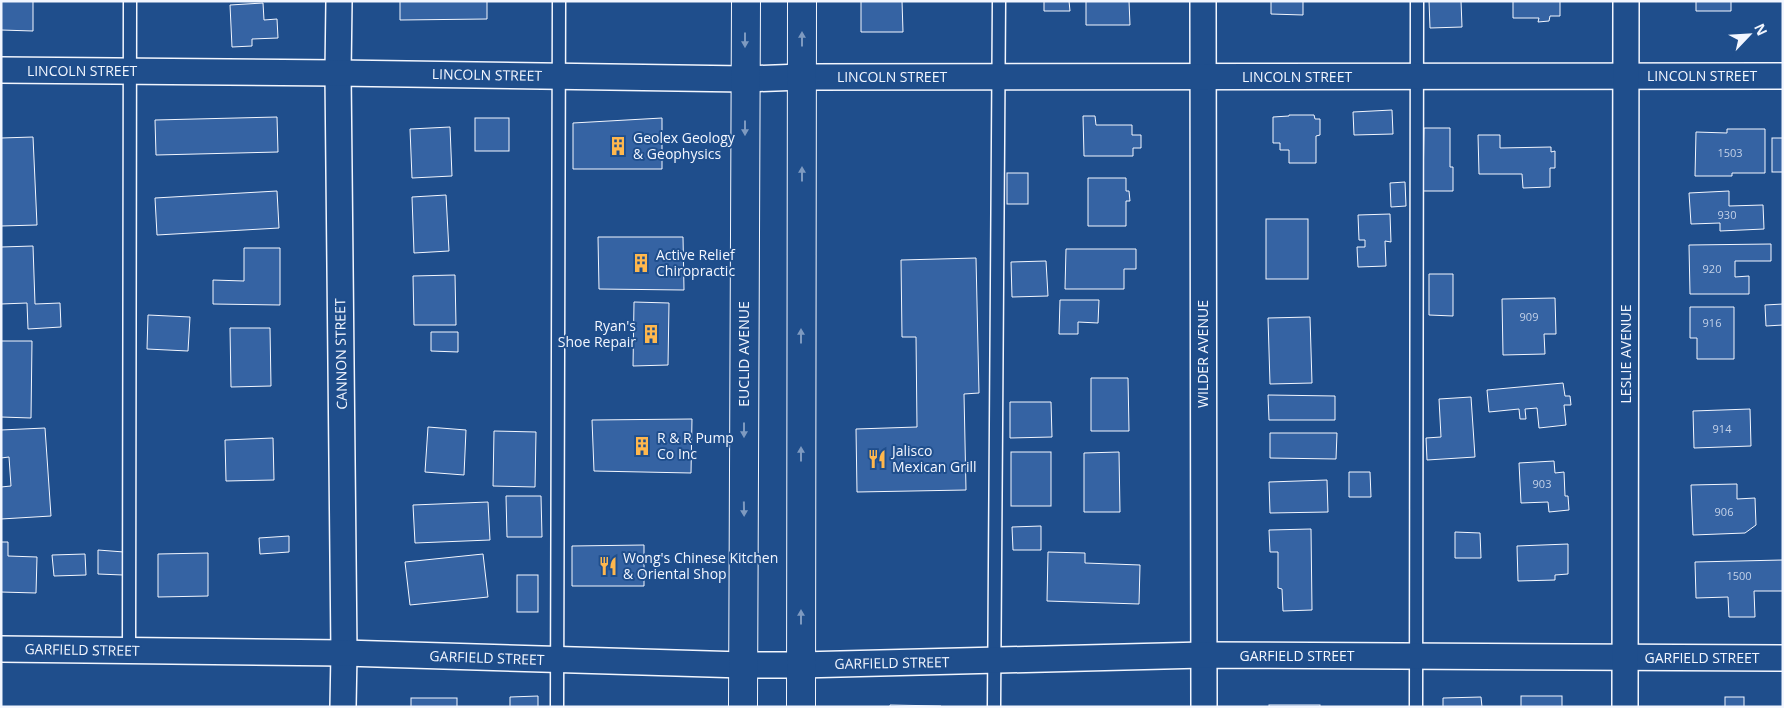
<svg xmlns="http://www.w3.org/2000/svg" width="1784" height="708" viewBox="0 0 1784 708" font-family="'Open Sans',sans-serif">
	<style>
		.building { fill: #3563a3; stroke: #f2f6ff }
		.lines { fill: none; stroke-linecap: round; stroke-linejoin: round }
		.lane-casing { stroke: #f2f6ff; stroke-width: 15 }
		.street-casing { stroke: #f2f6ff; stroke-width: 28 }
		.highway-casing { stroke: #f2f6ff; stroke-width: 30 }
		.lane { stroke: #1f4e8c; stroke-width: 12 }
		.street { stroke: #1f4e8c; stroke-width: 25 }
		.highway { stroke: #1f4e8c; stroke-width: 28 }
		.oneway { fill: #7e9ac0 }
		.labels { text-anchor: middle; stroke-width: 4; stroke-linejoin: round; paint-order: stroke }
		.number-label { font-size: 11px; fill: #c3d1e8 }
		.street-label { font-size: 14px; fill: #f2f6ff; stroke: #1f4e8c }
		.poi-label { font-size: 14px; fill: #f2f6ff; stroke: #1f4e8c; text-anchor: start }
	</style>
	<rect width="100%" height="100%" fill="#1f4e8c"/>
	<g class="building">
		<polygon points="1,1 33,1 33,31 1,30"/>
		<polygon points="400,1 487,1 487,19 400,20"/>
		<polygon points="861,1 902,1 903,32 861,32"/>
		<polygon points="1044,1 1069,1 1070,11 1044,11"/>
		<polygon points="1086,1 1129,1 1130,25 1086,25"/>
		<polygon points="1271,1 1303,1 1303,15 1271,14"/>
		<polygon points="1429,1 1461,1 1462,27 1430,28"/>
		<polygon points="1513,1 1560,1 1560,16 1550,16 1549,21 1538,22 1539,18 1513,18"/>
		<polygon points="1696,1 1735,1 1731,1 1731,11 1696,11"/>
		<polygon points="263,3 264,20 277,19 278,38 252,39 252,46 232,47 230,5"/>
		<polygon points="1392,110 1393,134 1354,135 1353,112"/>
		<polygon points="1289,115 1314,115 1315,119 1320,119 1320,135 1316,136 1316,163 1289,163 1289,150 1280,150 1280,143 1273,143 1273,117 1289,116"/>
		<polygon points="1083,116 1095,116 1096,125 1132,125 1132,135 1141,135 1141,148 1133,148 1133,156 1084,156"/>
		<polygon points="277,117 278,152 156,155 155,120"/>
		<rect x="475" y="118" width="34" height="33"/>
		<polygon points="662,118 662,169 573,169 573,123"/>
		<polygon points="450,127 452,176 412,178 410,129"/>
		<polygon points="1424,128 1450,128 1450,167 1453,167 1453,191 1423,191"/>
		<polygon points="1727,129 1765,129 1765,173 1732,173 1732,176 1695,176 1696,132 1727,133"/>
		<polygon points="1478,135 1500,135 1500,148 1551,147 1551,152 1555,151 1555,168 1550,168 1550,187 1523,188 1522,174 1479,174"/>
		<polygon points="33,137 37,225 1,226 1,138"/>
		<rect x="1772" y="138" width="11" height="34"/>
		<rect x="1007" y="173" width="21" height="31"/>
		<polygon points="1088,178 1126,178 1126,191 1129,191 1130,201 1126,201 1126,226 1088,226"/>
		<polygon points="1405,182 1406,206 1391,207 1390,183"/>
		<polygon points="277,191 279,228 157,235 155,198"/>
		<polygon points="1729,191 1729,206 1763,205 1764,229 1720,231 1720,223 1691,224 1689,193"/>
		<polygon points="446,195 449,251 414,253 412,197"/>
		<polygon points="1390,214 1391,242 1385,241 1386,266 1358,267 1357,247 1365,247 1365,240 1359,240 1358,215"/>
		<rect x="1266" y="219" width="42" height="60"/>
		<polygon points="598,237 683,237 684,290 599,289"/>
		<polygon points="1771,244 1771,261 1735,261 1735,277 1749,276 1749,294 1690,294 1689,245"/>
		<polygon points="33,246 35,304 60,303 61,327 28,329 27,303 1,304 1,247"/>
		<polygon points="244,248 280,248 280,305 213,304 213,280 244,281"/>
		<polygon points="1066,249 1136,249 1136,269 1124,269 1124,289 1065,289"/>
		<polygon points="976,258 979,393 964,394 966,490 857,492 856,429 917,427 916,337 902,337 901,260"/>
		<polygon points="1046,261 1048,296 1012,297 1011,262"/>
		<polygon points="1429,274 1453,274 1453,316 1429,315"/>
		<polygon points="455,275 456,325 414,325 413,276"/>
		<polygon points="1555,298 1556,334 1544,334 1545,354 1503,355 1502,299"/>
		<polygon points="1060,300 1099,300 1098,323 1078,322 1078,334 1059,334"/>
		<polygon points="634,302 669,303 668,365 633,366"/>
		<polygon points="1783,304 1783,325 1766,326 1765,305"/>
		<polygon points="1690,307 1734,307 1734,359 1697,359 1697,338 1690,338"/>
		<polygon points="148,315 190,317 188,351 147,349"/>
		<polygon points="1310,317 1312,383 1270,384 1268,318"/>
		<polygon points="230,328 270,328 271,386 231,387"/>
		<polygon points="431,332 458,332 458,352 431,351"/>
		<polygon points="1,341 32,341 31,418 1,417"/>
		<polygon points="1091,378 1128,378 1129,431 1091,431"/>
		<polygon points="1563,383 1565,396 1570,396 1571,405 1564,405 1566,425 1539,428 1537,408 1525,409 1526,419 1520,419 1519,409 1489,412 1487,390"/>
		<polygon points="1268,395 1335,396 1335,420 1269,420"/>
		<polygon points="1471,397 1475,457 1427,460 1426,438 1441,437 1439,399"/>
		<polygon points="1010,402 1051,402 1052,437 1010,438"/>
		<polygon points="1750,409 1751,446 1694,448 1693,411"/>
		<polygon points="692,419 691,473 594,471 592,420"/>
		<polygon points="428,427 466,430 464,475 425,472"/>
		<polygon points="45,428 51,516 1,519 1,487 11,486 9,457 1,458 1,430"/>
		<polygon points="494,431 536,432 535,487 493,486"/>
		<polygon points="1270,433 1337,433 1336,459 1270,458"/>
		<polygon points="273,438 274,480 226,481 225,440"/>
		<rect x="1011" y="452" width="40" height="54"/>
		<polygon points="1119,452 1120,512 1084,512 1084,453"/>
		<polygon points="1554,461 1555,473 1564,472 1565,496 1568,496 1569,510 1549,512 1548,502 1521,503 1519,463"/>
		<polygon points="1349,472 1370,472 1371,497 1349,497"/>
		<polygon points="1327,480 1328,512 1270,513 1269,482"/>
		<polygon points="1737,484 1737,499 1755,498 1756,525 1745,533 1693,535 1691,485"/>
		<polygon points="506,496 541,496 542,537 507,537"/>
		<polygon points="488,502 490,540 415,543 413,505"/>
		<polygon points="1041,526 1041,550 1013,550 1012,527"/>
		<polygon points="1311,529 1312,610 1283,611 1282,589 1278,588 1278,552 1270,552 1269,530"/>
		<polygon points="1455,532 1480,533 1481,558 1455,558"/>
		<polygon points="289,536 289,552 260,554 259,538"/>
		<polygon points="1,542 8,542 8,556 37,557 36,593 1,592"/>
		<polygon points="1568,544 1568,574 1555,575 1555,580 1518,581 1517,546"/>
		<polygon points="644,545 644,586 572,586 572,546"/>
		<polygon points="98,550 124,552 123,575 98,574"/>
		<polygon points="1048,552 1085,553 1085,563 1140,565 1139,604 1047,601"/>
		<polygon points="208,553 208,596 158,597 158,554"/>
		<polygon points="85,554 86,575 54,576 52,555"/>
		<polygon points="483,554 488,597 410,605 405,562"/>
		<polygon points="1783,560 1783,591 1754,591 1755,617 1729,617 1728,597 1696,598 1695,562"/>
		<rect x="517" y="575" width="21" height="37"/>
		<polygon points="538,696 538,707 510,707 510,697"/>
		<rect x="1521" y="696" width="41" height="11"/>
		<polygon points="1481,697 1482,707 1443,707 1443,698"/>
		<rect x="1725" y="697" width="19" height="10"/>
		<rect x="411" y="698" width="46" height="9"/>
		<polygon points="890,705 941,706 941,707 890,707"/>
		<rect x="1269" y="705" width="51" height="2"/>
	</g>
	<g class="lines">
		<g class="lane-casing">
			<g id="lane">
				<polyline points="129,651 130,1"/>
				<polyline points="557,707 559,1"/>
				<polyline points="994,707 999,1"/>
				<polyline points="1416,707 1417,1"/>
			</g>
		</g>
		<g class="street-casing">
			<g id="street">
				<polyline points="339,1 338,73 344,653 343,707"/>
				<polyline points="1203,1 1204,707"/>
				<polyline points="1,70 338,73 745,79 802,77 1783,76"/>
				<polyline points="1,649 344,653 743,665 801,665 1203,655 1783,658"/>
				<polyline points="1625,707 1626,1"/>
			</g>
		</g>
		<g class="highway-casing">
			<g id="highway">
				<polyline points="743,707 746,1"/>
				<polyline points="801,707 802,1"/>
			</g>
		</g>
		<use href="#lane" class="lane"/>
		<use href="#street" class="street"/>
		<use href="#highway" class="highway"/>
	</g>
	<defs><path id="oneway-solid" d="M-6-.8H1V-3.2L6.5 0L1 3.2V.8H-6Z" transform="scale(1.25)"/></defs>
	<g class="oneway">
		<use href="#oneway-solid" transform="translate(802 39) rotate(-90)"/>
		<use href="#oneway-solid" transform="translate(745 40) rotate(90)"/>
		<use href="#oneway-solid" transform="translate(745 128) rotate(90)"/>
		<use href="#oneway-solid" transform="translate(802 174) rotate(-90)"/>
		<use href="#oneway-solid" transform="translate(801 336) rotate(-90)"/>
		<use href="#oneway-solid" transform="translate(744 430) rotate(90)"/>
		<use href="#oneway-solid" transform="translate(801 454) rotate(-90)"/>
		<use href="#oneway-solid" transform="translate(744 509) rotate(89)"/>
		<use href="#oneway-solid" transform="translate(801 617) rotate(-90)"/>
	</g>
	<defs>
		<g id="building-bare" transform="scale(1.5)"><path d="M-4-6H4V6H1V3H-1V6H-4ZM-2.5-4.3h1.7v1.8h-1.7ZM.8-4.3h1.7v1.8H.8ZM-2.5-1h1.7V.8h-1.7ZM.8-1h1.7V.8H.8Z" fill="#ffb74d" stroke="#1f4e8c" stroke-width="2.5" paint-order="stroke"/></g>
		<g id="restaurant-bare" transform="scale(1.5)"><path d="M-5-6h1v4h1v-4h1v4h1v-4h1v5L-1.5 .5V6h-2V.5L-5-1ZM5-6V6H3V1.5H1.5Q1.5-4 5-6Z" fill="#ffb74d" stroke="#1f4e8c" stroke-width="2.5" paint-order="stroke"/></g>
	</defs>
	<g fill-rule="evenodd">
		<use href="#building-bare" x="618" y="146"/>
		<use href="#building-bare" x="641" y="263"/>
		<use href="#building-bare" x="651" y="334"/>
		<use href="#building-bare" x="642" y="446"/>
		<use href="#restaurant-bare" x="877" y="459"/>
		<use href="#restaurant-bare" x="608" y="566"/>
	</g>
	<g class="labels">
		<g class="number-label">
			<text x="1730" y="157">1503</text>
			<text x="1727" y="219">930</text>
			<text x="1712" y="273">920</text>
			<text x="1529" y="321">909</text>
			<text x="1712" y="327">916</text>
			<text x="1722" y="433">914</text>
			<text x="1542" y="488">903</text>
			<text x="1724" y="516">906</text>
			<text x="1739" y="580">1500</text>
		</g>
		<g class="street-label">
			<text x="82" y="76">LINCOLN STREET</text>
			<text transform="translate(487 75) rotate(1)" y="5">LINCOLN STREET</text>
			<text x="1702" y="81">LINCOLN STREET</text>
			<text x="892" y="82">LINCOLN STREET</text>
			<text x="1297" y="82">LINCOLN STREET</text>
			<text transform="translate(341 354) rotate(-91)" y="5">CANNON STREET</text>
			<text transform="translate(744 354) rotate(-90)" y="5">EUCLID AVENUE</text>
			<text transform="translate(1203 354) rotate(-90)" y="5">WILDER AVENUE</text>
			<text transform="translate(1626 354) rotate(-90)" y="5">LESLIE AVENUE</text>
			<text transform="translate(82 650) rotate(1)" y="5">GARFIELD STREET</text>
			<text x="1297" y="661">GARFIELD STREET</text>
			<text transform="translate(487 658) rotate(2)" y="5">GARFIELD STREET</text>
			<text x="1702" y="663">GARFIELD STREET</text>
			<text transform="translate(892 663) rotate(-1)" y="5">GARFIELD STREET</text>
		</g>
		<g class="poi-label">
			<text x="633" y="143">Geolex Geology<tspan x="633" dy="16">&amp; Geophysics</tspan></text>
			<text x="656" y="260">Active Relief<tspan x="656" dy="16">Chiropractic</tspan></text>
			<text x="636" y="331" text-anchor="end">Ryan's<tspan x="636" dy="16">Shoe Repair</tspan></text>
			<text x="657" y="443">R &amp; R Pump<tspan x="657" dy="16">Co Inc</tspan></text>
			<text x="892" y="456">Jalisco<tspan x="892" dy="16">Mexican Grill</tspan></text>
			<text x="623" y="563">Wong's Chinese Kitchen<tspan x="623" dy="16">&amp; Oriental Shop</tspan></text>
		</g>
	</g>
	<rect width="1784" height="708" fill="none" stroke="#f2f6ff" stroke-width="5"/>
	<g transform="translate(1749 35) rotate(65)" stroke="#1f4e8c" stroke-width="4" paint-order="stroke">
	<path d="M0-4L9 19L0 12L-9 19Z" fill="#f2f6ff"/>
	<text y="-8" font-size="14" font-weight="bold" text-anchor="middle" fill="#f2f6ff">N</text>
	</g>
</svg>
